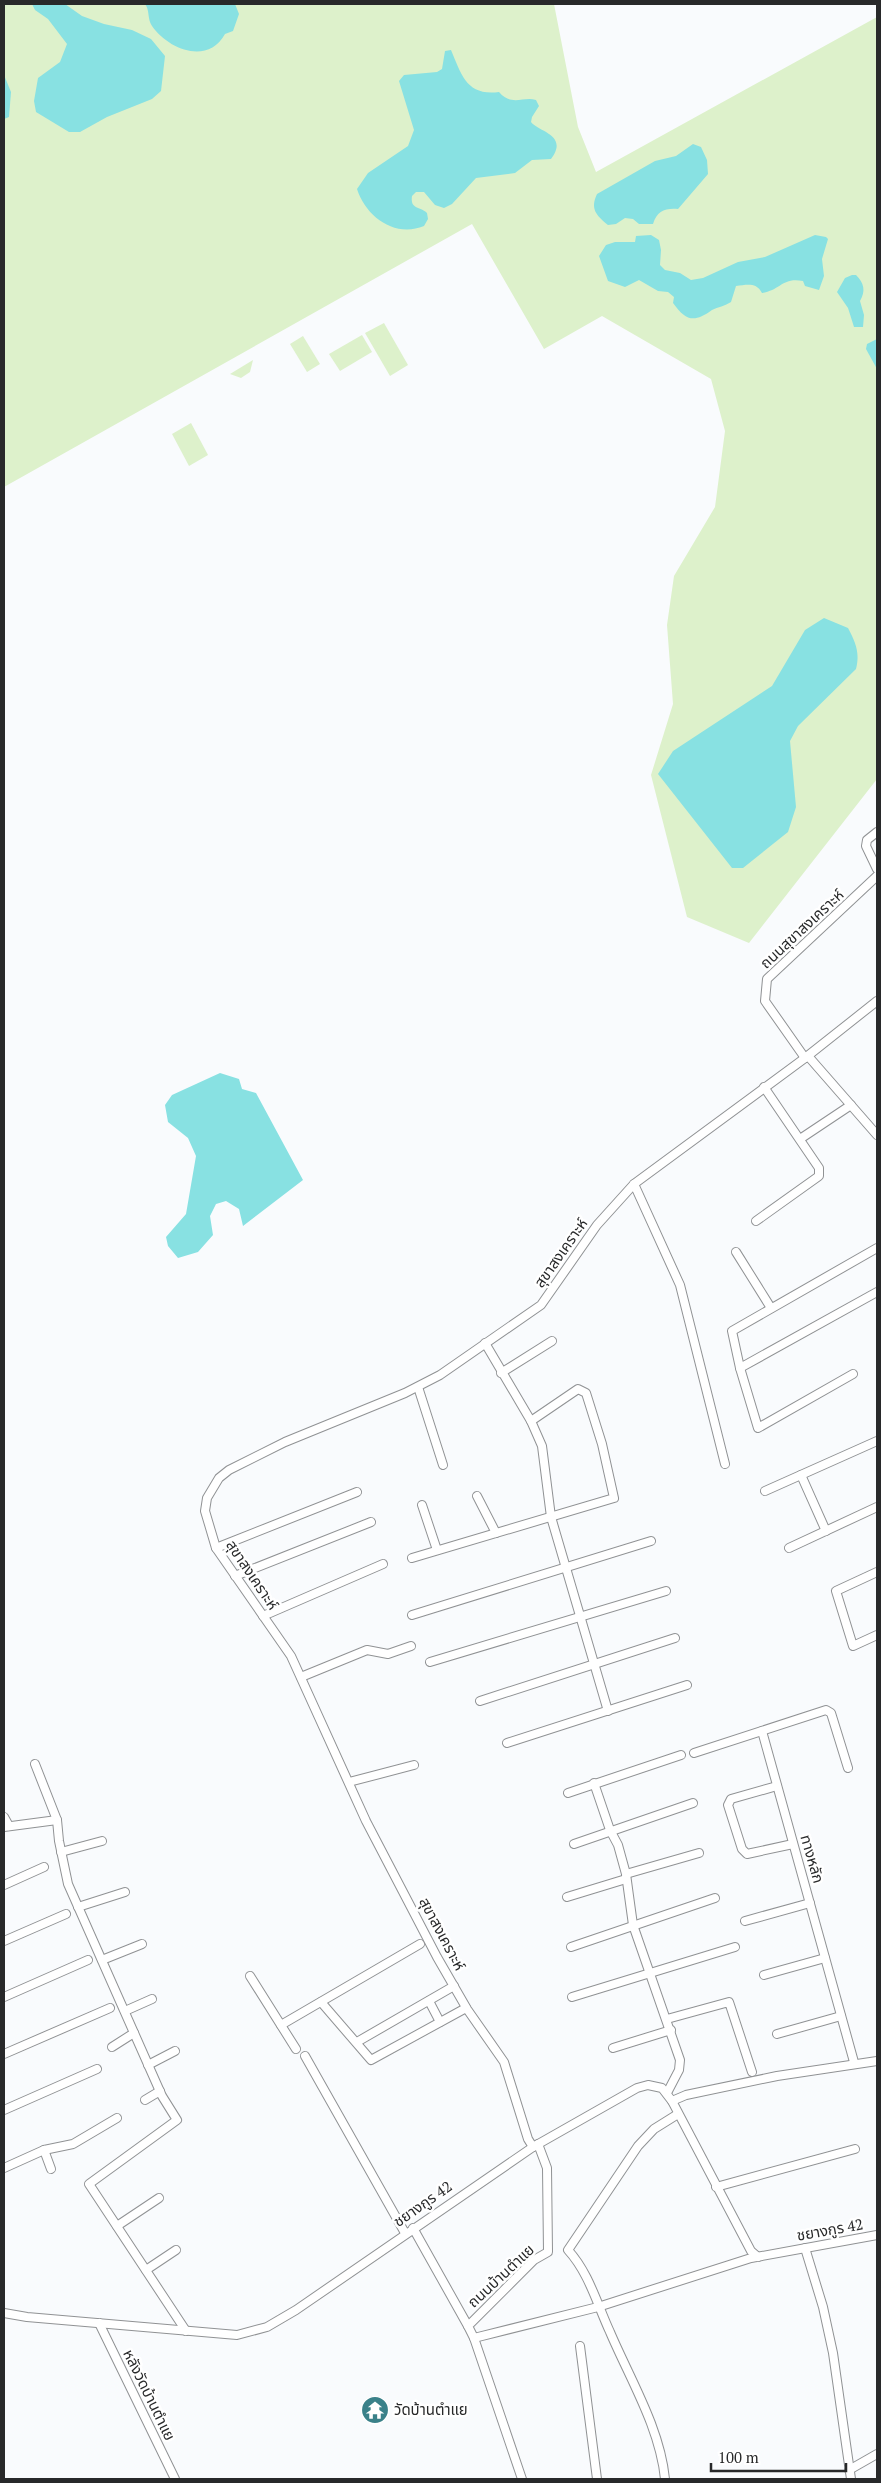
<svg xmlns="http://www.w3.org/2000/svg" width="881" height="2483" viewBox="0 0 881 2483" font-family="'PT Serif','Noto Sans Thai',serif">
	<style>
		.green { fill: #ddf1cb }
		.water { fill: #88e1e2 }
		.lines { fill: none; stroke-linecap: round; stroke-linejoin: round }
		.minor-casing { stroke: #909294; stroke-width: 10 }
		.minor { stroke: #fff; stroke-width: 8 }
		.labels { text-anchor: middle; stroke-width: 5; stroke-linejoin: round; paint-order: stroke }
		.street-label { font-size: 15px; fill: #28292a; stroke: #fff }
		.poi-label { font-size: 15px; fill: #28292a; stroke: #fff; text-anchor: start }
	</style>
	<rect width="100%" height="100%" fill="#f9fbfd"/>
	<g class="green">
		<polygon points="4,4 554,4 578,127 596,172 877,17 877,779 749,943 687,917 651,775 673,704 667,625 674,576 715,507 725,431 711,379 602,316 544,349 472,224 4,487"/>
		<polygon points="384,323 408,365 390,376 365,333"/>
		<polygon points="362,335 372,352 340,371 329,354"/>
		<polygon points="303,336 320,364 307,372 290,344"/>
		<polygon points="253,360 250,372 241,378 230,374"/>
		<polygon points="191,423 208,455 189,466 172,434"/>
	</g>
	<g class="water">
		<polygon points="32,4 65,4 82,16 104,24 132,30 151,39 165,56 161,91 152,99 107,117 80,132 69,132 36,112 34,101 38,78 60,62 67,44 48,19 35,10"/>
		<path d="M145,4H235L239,14L233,31L225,34C208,65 169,50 152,26C147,19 150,10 145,4Z"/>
		<path d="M451,50C462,76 467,96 499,92C512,107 523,96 536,100L539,106L532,117L531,122C539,132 569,135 551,159L532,160L515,173L476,178L452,204L444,208L435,205L424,192H416L412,196C410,210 420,206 427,213L428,219L424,226C395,238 366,217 357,189L368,173L408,146L414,130L399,81L404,75L437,72L442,69L445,51Z"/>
		<polygon points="4,75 11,92 9,117 4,119"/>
		<path d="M693,144L701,147L707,160L708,174L678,209C665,208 657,211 653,224H639L633,219L625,218L616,224L608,225C596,215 590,209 597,194L655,161L676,156Z"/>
		<path d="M651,235L659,240L661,250L660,265L665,270L680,273L691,280L703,278L738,262L765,257L815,235L826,237L828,239L822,259L824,276L819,290L805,286L803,281C782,277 781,290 762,293C756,282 747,285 736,286L731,302C725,306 718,307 712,310C694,323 686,321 673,303L674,297L668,292L658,291L639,280L625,287L608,281L599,256L606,245L615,242H635L636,236Z"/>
		<path d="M852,275H856C864,283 866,291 860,301L864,315L863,327H854L848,308L837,292L845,278Z"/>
		<polygon points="877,339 877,369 866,349 867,344"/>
		<path d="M824,618L848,628C856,643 860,653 856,669L798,726L790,741L796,807L788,832L743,868H732L658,774L673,751L772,686L805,630Z"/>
		<polygon points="220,1073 239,1079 242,1089 256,1093 303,1180 243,1226 239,1209 226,1201 216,1204 210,1216 213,1235 198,1252 178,1258 168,1246 166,1237 186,1214 196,1156 188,1138 168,1122 165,1105 172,1095"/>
	</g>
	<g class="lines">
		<g class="minor-casing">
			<g id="minor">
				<polyline points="877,832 867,840 866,846 877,869"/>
				<polyline points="808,1056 877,1135"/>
				<polyline points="805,1058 765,1001 767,979 877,876"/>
				<polyline points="800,1139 851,1105"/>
				<polyline points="634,1184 680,1285 725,1464"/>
				<polyline points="756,1221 819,1176 819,1168 764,1087"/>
				<polyline points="877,1248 732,1331 740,1368 877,1292"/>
				<polyline points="736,1252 771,1308"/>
				<polyline points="485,1343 531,1421 542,1446 551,1517 608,1711"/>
				<polyline points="740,1368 758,1428 853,1374"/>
				<polyline points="501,1373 552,1341"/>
				<polyline points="418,1387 443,1465"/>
				<polyline points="801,1475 826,1531"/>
				<polyline points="765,1491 877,1441"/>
				<polyline points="477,1496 496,1533"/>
				<polyline points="422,1505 437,1550"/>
				<polyline points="216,1548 357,1492"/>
				<polyline points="789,1548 877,1507"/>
				<polyline points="412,1558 614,1498 602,1444 586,1393 578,1389 531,1421"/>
				<polyline points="877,1572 836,1591 853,1646 877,1635"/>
				<polyline points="235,1576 371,1522"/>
				<polyline points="412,1615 651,1541"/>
				<polyline points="263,1616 383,1564"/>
				<polyline points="430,1662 666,1591"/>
				<polyline points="301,1677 367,1650 388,1654 411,1646"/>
				<polyline points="480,1701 675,1638"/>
				<polyline points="762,1731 854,2062"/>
				<polyline points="507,1743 687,1685"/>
				<polyline points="694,1753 826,1710 831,1713 848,1768"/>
				<polyline points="35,1764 57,1820 59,1841 68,1884 162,2096 177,2120 89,2184 186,2331"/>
				<polyline points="349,1782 414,1765"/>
				<polyline points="594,1783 610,1830 618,1845 626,1874 633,1925 680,2060 679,2070 667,2093"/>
				<polyline points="777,1786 731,1799 728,1805 742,1849 747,1854 793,1844"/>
				<polyline points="568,1793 681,1755"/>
				<polyline points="4,1817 9,1826"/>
				<polyline points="4,1827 57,1820"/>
				<polyline points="574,1844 693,1803"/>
				<polyline points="61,1852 102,1841"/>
				<polyline points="626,1874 699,1853"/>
				<polyline points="4,1885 44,1867"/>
				<polyline points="567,1897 626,1879"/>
				<polyline points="78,1907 125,1892"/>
				<polyline points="745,1921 810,1903"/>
				<polyline points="4,1941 66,1914"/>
				<polyline points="571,1947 715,1898"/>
				<polyline points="102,1960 142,1944"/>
				<polyline points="764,1975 825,1958"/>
				<polyline points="250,1976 296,2049"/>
				<polyline points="4,1997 88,1960"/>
				<polyline points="572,1997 735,1947"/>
				<polyline points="429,2001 440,2022"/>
				<polyline points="321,2002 371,2060 466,2008"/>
				<polyline points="125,2011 152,1999"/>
				<polyline points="667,2019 729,2002 752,2072"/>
				<polyline points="281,2025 420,1944"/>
				<polyline points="777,2034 841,2016"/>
				<polyline points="357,2042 454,1986"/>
				<polyline points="112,2047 134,2033"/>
				<polyline points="613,2048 671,2030"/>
				<polyline points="4,2054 110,2008"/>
				<polyline points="305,2056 405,2233"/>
				<polyline points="148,2065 175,2051"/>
				<polyline points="145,2100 160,2091"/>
				<polyline points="672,2101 686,2095 777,2076 877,2061"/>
				<polyline points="4,2110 97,2069"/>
				<polyline points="533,2147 528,2139 504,2062 467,2009 437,1957 366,1821 291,1656 216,1548 205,1511 207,1498 219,1478 229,1470 285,1442 405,1393 440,1375 541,1305 597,1225 634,1184 805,1058 877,1001"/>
				<polyline points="44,2150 51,2169"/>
				<polyline points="4,2168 44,2150 73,2144 117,2118"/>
				<polyline points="716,2187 855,2149"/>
				<polyline points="117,2226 159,2198"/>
				<polyline points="413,2228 468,2326"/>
				<polyline points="805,2248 823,2307 833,2353 851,2479"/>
				<polyline points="146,2270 176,2250"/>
				<polyline points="4,2313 27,2317 237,2335 267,2327 296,2310 533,2147 637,2088 648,2085 662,2088 672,2101 751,2251 758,2257"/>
				<polyline points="99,2323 175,2479"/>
				<polyline points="474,2338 598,2307 751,2258 877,2235"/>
				<polyline points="580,2346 597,2479"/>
				<polyline points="849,2470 877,2454"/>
				<polyline points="522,2479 474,2338 468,2326 534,2260 548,2252 547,2168 538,2144"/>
				<path d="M665,2479C660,2428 630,2379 610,2332C597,2304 589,2273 568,2250L638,2146L654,2129L678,2114"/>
			</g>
		</g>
		<use href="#minor" class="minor"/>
	</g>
	<defs>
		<g id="temple-disc" transform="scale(1.4375)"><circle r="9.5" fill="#3a8189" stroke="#fff"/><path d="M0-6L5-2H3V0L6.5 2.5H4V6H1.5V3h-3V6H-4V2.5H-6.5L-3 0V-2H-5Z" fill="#fff"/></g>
	</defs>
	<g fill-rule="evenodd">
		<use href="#temple-disc" x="375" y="2410"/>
	</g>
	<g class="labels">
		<g class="street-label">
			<text transform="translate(802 929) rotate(-43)" y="5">ถนนสุขาสงเคราะห์</text>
			<text transform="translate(561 1253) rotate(-55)" y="5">สุขาสงเคราะห์</text>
			<text transform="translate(252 1575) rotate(56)" y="5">สุขาสงเคราะห์</text>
			<text transform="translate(812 1859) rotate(74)" y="5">ทางหลัก</text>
			<text transform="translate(442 1934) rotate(62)" y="5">สุขาสงเคราะห์</text>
			<text transform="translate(423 2204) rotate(-35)" y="5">ชยางกูร 42</text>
			<text transform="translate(830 2230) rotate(-10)" y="5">ชยางกูร 42</text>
			<text transform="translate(501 2276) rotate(-43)" y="5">ถนนบ้านตำแย</text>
			<text transform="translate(149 2395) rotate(64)" y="5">หลังวัดบ้านตำแย</text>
		</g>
		<g class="poi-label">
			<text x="394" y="2415">วัดบ้านตำแย</text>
		</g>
	</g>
	<rect width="881" height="2483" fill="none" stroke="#28292a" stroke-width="10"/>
	<path d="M711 2463v8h135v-8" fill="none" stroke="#28292a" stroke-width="2.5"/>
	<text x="718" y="2463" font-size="15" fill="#28292a" stroke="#ffffff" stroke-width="4" paint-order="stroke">100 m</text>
</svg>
